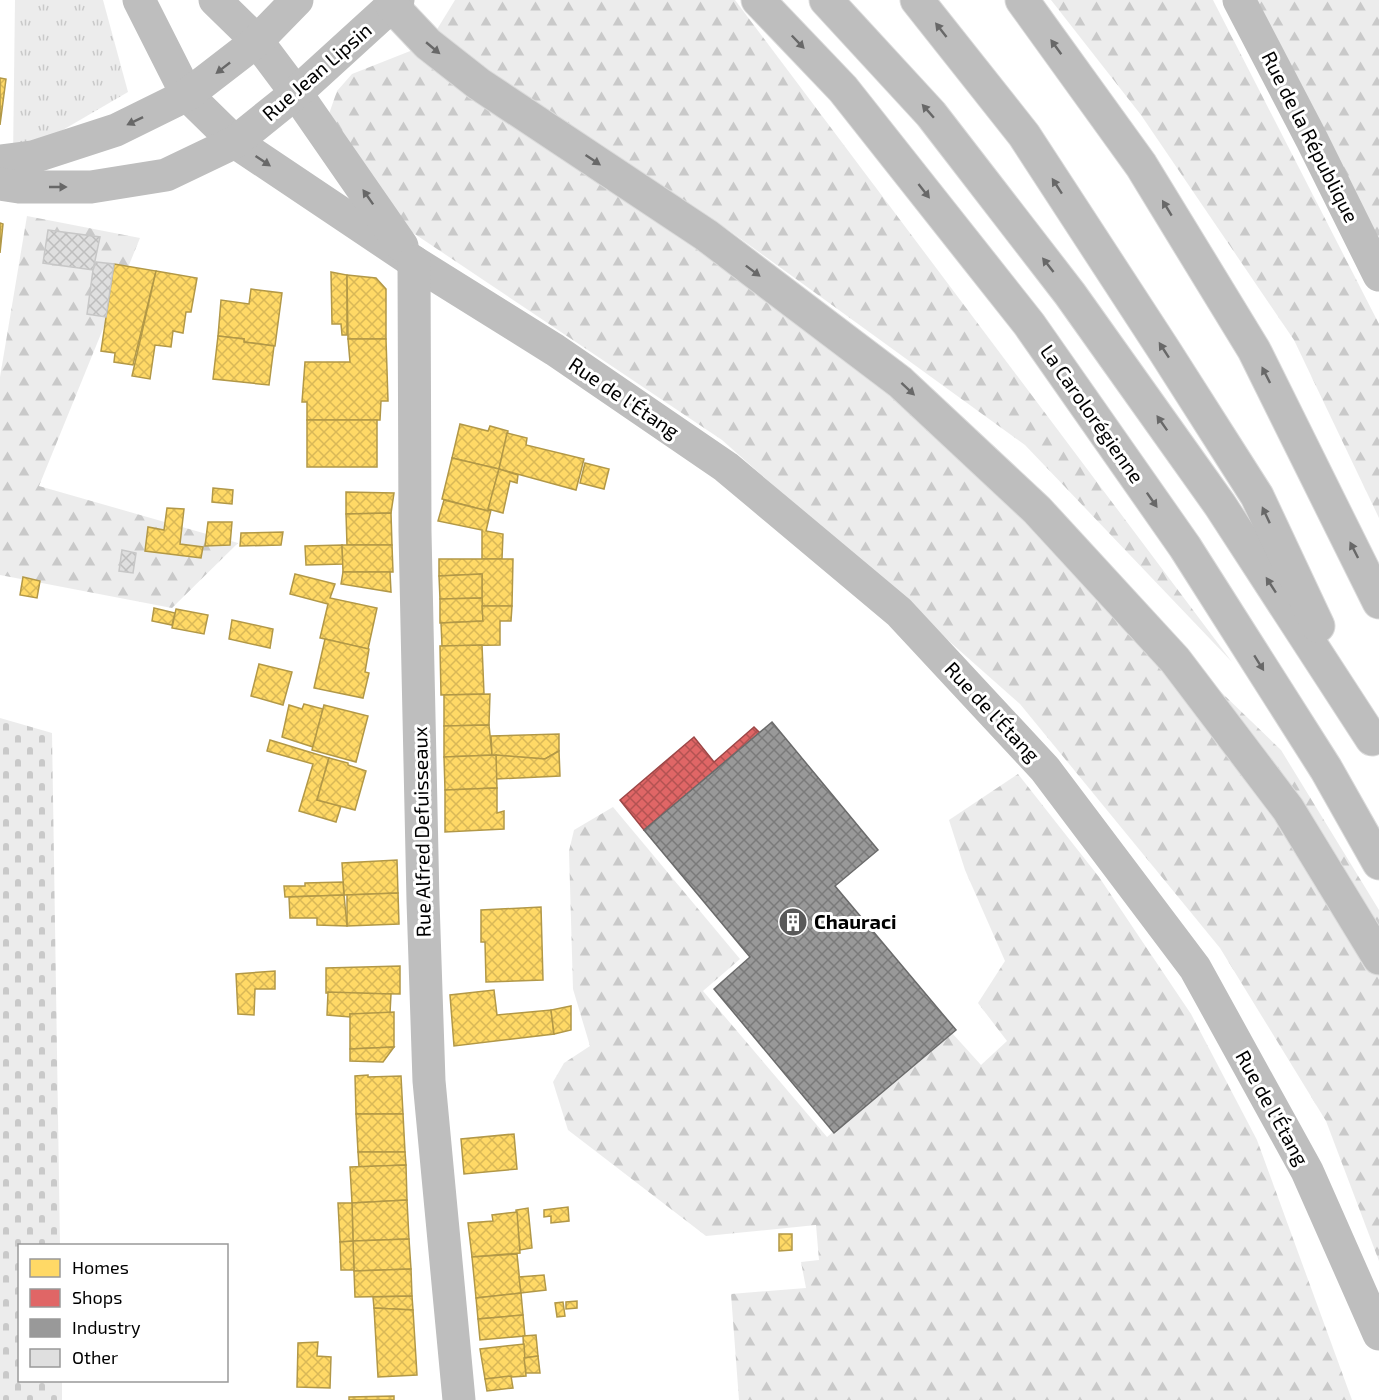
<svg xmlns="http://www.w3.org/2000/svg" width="1379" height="1400" viewBox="0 0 1379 1400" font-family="'Exo 2',sans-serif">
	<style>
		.grass { fill: url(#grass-tufts) }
		.forest { fill: url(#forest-firs) }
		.cemetery { fill: url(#cemetery-stones) }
		.homes { fill: url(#homes-cross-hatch); stroke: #b29847; stroke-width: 1.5 }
		.shops { fill: url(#shops-cross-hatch); stroke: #9d4747; stroke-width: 1.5 }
		.industry { fill: url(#industry-cross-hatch); stroke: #6b6b6b; stroke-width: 1.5 }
		.building { fill: url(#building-cross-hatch); stroke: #c7c7c7; stroke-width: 1.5 }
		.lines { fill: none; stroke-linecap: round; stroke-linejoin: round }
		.highway-casing { stroke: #dbdbdb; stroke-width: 35 }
		.minor { stroke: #bebebe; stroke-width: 33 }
		.highway { stroke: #bebebe; stroke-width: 33 }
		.oneway { fill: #686868 }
		.labels { text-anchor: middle; stroke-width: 6; stroke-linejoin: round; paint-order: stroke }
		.street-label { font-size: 20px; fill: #000; stroke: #fff }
		.poi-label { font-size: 20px; font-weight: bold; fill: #000; stroke: #fff; text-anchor: start }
	</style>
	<defs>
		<pattern id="grass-tufts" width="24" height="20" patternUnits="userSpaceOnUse" patternTransform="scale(1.5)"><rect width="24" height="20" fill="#ececec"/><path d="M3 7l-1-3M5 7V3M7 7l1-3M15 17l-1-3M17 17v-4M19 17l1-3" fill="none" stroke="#c9c9c9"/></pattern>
		<pattern id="forest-firs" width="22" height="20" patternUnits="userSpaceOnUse" patternTransform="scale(1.5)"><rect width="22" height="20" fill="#ececec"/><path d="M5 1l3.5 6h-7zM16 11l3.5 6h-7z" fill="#c9c9c9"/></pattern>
		<pattern id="cemetery-stones" width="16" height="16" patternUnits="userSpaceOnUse" patternTransform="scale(1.5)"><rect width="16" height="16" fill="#ececec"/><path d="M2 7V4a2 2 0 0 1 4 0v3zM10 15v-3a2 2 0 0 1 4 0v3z" fill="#c9c9c9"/></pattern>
		<pattern id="homes-cross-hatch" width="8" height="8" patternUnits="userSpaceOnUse" patternTransform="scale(1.5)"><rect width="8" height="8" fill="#ffd966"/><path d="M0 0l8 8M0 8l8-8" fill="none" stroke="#d9b857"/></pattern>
		<pattern id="shops-cross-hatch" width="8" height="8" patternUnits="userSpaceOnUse" patternTransform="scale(1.5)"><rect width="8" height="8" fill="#e06666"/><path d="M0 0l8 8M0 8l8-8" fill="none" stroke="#b35252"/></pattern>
		<pattern id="industry-cross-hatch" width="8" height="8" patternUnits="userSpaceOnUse" patternTransform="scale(1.5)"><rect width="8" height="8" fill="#999"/><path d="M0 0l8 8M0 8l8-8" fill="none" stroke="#7a7a7a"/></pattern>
		<pattern id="building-cross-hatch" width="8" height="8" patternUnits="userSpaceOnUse" patternTransform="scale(1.5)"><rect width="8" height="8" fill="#dfdfdf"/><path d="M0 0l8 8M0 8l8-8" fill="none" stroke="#bebebe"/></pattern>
	</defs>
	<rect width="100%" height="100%" fill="#fff"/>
	<polygon class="grass" points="15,0 103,0 128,92 13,159"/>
	<g class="forest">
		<polygon points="455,0 735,0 1232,662 1025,445 727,229 441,52 751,269 1083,559 1281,750 1379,910 1379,1261 1326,1121 1220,948 1020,704 722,440 376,208 323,131 337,91 352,74 428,44"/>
		<polygon points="1051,0 1213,0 1379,324 1379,518 1294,340 1141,115"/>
		<polygon points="1257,0 1379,0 1379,257"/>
		<polygon points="27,216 140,238 39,486 238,543 172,608 0,575 0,377"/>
		<polygon points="1018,774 1099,877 1191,1014 1257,1140 1352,1400 739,1400 731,1294 806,1288 801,1262 819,1260 816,1225 706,1236 568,1130 553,1082 564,1063 590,1046 573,989 569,851 574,830 613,807 740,959 703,991 827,1137 952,1033 981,1065 1007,1041 978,1003 1005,961 965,870 949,820"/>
	</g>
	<polygon class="cemetery" points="0,718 52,733 60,1245 20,1246 20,1380 62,1381 62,1400 0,1400"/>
	<g class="homes">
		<polygon points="0,78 6,79 0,125"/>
		<polygon points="0,223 3,224 0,253"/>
		<polygon points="114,264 156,271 133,365 114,362 115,353 101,351"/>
		<polygon points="156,271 197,278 191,312 186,312 183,333 173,331 171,347 155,345 150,379 132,376"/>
		<polygon points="331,272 347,275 347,335 342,335 341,324 332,324"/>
		<polygon points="347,275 376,278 386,289 386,339 348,339"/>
		<polygon points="251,289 282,293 275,346 244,342 244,339 218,336 221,300 249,304"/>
		<polygon points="218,336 244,339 244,342 274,346 269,385 213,379"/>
		<polygon points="348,339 386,339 388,401 381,401 380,420 307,420 307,402 302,402 305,362 350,362"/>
		<rect x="307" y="420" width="70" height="47"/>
		<polygon points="460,424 488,431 490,426 508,431 499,469 452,458"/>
		<polygon points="507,433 527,438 526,445 584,459 576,490 499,469"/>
		<polygon points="452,458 499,469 488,511 442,499"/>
		<polygon points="585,463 609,469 604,489 580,483"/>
		<polygon points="499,469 518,475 517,483 510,481 503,513 488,509"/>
		<polygon points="213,488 233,490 232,504 212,502"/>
		<polygon points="346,492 394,493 391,513 346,514"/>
		<polygon points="444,500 488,511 491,510 486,531 503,534 502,559 482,559 482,530 438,521"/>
		<polygon points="167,508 184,509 180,544 203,547 201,558 145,551 148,527 164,530"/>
		<polygon points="391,513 392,545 347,545 346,514"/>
		<polygon points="208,522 232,522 230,545 205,546"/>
		<polygon points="283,532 281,545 240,546 241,533"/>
		<polygon points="342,545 343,564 306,565 305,546"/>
		<polygon points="342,545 392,545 393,572 343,572"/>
		<polygon points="439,559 513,559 512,606 482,606 482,574 439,576"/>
		<polygon points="343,572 390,572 391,592 341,584"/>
		<polygon points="295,574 335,584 330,598 377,608 368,649 320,638 328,604 290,594"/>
		<polygon points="482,574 482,598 440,599 439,576"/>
		<polygon points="23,577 40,581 37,598 20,595"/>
		<polygon points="482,598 483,621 440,623 440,599"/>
		<polygon points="482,606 512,606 511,621 500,621 500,645 442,646 441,623 483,621"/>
		<polygon points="154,608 175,613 172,625 152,621"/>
		<polygon points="176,609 208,615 204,634 172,628"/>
		<polygon points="232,620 273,629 270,648 229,639"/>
		<polygon points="325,639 369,649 365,672 369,673 363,698 314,688"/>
		<polygon points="482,645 484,694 441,695 440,646"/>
		<polygon points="259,664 292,672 283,705 251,696"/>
		<polygon points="490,694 489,725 444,726 444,695"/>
		<polygon points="304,704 323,709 313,747 282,737 289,705 302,709"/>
		<polygon points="324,705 368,716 356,762 312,750"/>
		<polygon points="489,725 492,755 444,757 444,726"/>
		<polygon points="559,734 559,751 545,759 492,755 491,736"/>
		<polygon points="270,740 329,758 317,800 341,806 336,822 299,811 313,764 267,751"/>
		<polygon points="559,751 560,776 496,779 496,755 545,759"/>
		<polygon points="496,755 497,788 445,790 444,757"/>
		<polygon points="329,758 348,763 348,765 366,771 355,810 317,800"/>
		<polygon points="497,788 497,813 504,811 504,829 445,832 445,790"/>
		<polygon points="397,860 398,893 344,895 342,863"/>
		<polygon points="343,882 344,895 285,897 284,886 305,886 305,883"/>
		<polygon points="398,893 399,924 347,926 347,895"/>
		<polygon points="344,895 347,926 317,925 317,918 290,918 289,897"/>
		<polygon points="541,907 543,980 486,982 485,942 481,942 481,910"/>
		<polygon points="400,966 400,994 326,993 326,968"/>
		<polygon points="275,971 275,989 255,989 254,1015 238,1014 236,974"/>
		<polygon points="494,990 497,1015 551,1010 554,1034 454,1046 450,995"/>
		<polygon points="328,992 391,994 390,1013 350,1014 350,1017 327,1015"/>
		<polygon points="571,1006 571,1030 554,1034 551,1010"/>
		<polygon points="394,1012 394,1047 350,1049 350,1014"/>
		<polygon points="394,1047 383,1062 350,1061 350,1049"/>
		<polygon points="368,1075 368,1077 401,1076 403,1114 356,1114 355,1076"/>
		<polygon points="356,1114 403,1114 405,1152 358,1152"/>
		<polygon points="514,1134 517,1169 464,1174 461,1139"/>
		<polygon points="358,1152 405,1152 406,1165 359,1167"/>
		<polygon points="406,1165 407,1200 352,1203 350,1167"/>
		<polygon points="407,1200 409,1239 353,1241 352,1203"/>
		<polygon points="338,1203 352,1203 353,1241 340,1242"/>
		<polygon points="568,1207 569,1221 551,1223 551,1216 544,1217 544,1210"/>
		<polygon points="528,1208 532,1248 520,1250 516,1210"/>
		<polygon points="517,1212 520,1253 472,1257 468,1223 493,1221 492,1215"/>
		<polygon points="779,1234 792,1234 792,1250 779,1251"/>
		<polygon points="409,1239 411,1269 354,1271 353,1241"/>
		<polygon points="353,1241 354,1270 341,1270 340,1242"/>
		<polygon points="517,1254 521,1293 476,1298 472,1257"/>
		<polygon points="411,1269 412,1296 355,1297 354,1271"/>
		<polygon points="544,1275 546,1290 521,1293 519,1277"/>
		<polygon points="521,1293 523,1315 478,1319 476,1298"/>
		<polygon points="412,1296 413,1310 374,1308 373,1297"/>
		<polygon points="577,1301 577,1308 566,1309 566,1302"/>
		<polygon points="563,1302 565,1316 557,1317 555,1303"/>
		<polygon points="374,1308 413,1310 417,1375 378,1377"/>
		<polygon points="523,1315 525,1336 480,1340 478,1319"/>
		<polygon points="536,1335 538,1356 524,1358 523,1336"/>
		<polygon points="318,1342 317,1356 331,1357 330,1388 297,1387 298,1343"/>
		<polygon points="524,1344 526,1376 485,1379 480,1349"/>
		<polygon points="538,1356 540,1373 526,1373 524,1358"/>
		<polygon points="511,1376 513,1388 487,1391 485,1379"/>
		<polygon points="394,1396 394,1400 349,1400 349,1397"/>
	</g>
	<polygon class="shops" points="754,727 760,733 644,830 620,800 694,737 714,762"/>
	<polygon class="industry" points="772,722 878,850 835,886 956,1030 834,1133 714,989 750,957 644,830"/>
	<g class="building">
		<polygon points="48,230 100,237 93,270 43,263"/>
		<polygon points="96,262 114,264 106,317 87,314 93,270"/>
		<polygon points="122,550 136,553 133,573 119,571"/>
	</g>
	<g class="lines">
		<g class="highway-casing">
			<g id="highway">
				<polyline points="758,0 843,89 1029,324 1185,547 1326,769 1379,863"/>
				<polyline points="826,0 931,114 1070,294 1220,505 1372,739"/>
				<polyline points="917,0 1024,135 1164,350 1257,496 1318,626"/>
				<polyline points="1022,0 1141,165 1254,350 1379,602"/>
				<polyline points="392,6 428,44 479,84 706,235 900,382 1037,510 1175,660 1288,809 1379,958"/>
			</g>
		</g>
		<g class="minor">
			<polyline points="139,0 187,95 235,142 414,262 555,350 726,467 899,612 1045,769 1195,968 1307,1171 1379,1334"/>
			<polyline points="215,0 257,41 296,93 402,246"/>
			<polyline points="1239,0 1312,140 1379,275"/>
			<polyline points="0,161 33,157 116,130 187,95 257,41 297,0"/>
			<polyline points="0,184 19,187 91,187 166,175 235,142 296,93 398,0"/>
			<polyline points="414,262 415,532 423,901 429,1081 459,1400"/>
		</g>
		<use href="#highway" class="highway"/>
	</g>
	<defs><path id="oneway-solid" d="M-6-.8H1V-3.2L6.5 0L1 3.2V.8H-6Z" transform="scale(1.5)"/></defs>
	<g class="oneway">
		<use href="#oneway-solid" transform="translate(941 30) rotate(-128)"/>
		<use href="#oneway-solid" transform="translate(798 42) rotate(46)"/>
		<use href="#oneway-solid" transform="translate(1056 47) rotate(-126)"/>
		<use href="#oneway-solid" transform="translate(433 48) rotate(40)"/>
		<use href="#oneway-solid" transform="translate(223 68) rotate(142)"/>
		<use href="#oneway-solid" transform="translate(928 111) rotate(-131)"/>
		<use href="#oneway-solid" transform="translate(135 121) rotate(154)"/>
		<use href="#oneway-solid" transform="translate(593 160) rotate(34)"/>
		<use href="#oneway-solid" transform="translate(263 161) rotate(34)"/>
		<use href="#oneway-solid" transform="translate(1057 186) rotate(-123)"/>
		<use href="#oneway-solid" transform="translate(58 187)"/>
		<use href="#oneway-solid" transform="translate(924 191) rotate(52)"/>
		<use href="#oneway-solid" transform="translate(368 197) rotate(-125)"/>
		<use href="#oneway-solid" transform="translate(1167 208) rotate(-121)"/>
		<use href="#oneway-solid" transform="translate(1048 265) rotate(-128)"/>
		<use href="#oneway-solid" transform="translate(753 271) rotate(37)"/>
		<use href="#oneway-solid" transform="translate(1164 350) rotate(-123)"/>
		<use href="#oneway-solid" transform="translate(1266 375) rotate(-117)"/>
		<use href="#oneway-solid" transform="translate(908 389) rotate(43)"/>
		<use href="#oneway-solid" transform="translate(1162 423) rotate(-125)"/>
		<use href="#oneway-solid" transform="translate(1152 500) rotate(55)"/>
		<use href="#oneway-solid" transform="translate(1266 515) rotate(-115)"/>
		<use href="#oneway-solid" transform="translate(1354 550) rotate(-117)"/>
		<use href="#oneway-solid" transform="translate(1271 585) rotate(-123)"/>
		<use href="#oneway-solid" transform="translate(1259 663) rotate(58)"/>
	</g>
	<defs>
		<g id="building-disc" transform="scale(1.5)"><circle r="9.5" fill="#595959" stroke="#fff"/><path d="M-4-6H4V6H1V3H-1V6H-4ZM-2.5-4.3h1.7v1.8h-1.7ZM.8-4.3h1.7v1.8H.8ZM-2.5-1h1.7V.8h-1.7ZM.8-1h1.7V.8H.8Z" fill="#fff"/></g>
	</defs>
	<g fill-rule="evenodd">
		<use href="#building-disc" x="793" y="922"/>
	</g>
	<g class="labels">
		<g class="street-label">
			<text transform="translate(317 72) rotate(-41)" y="7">Rue Jean Lipsin</text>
			<text transform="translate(1310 137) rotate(63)" y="7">Rue de la République</text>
			<text transform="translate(624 398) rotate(34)" y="7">Rue de l'Étang</text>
			<text transform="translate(1092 414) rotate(55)" y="7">La Carolorégienne</text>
			<text transform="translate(992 712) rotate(47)" y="7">Rue de l'Étang</text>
			<text transform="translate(422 832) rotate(-91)" y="7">Rue Alfred Defuisseaux</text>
			<text transform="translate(1272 1108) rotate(61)" y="7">Rue de l'Étang</text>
		</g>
		<g class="poi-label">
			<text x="814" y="929">Chauraci</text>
		</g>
	</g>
	<rect x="18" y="1244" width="210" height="138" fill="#ffffff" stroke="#999999" stroke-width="1.5"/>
	<rect x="30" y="1259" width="30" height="18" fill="#ffd966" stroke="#999999" stroke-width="1.5"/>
	<text x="72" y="1274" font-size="18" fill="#000000">Homes</text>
	<rect x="30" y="1289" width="30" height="18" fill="#e06666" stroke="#999999" stroke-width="1.5"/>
	<text x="72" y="1304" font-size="18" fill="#000000">Shops</text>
	<rect x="30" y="1319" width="30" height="18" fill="#999999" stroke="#999999" stroke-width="1.5"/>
	<text x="72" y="1334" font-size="18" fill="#000000">Industry</text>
	<rect x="30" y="1349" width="30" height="18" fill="#dfdfdf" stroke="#999999" stroke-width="1.5"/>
	<text x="72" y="1364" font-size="18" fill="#000000">Other</text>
</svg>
